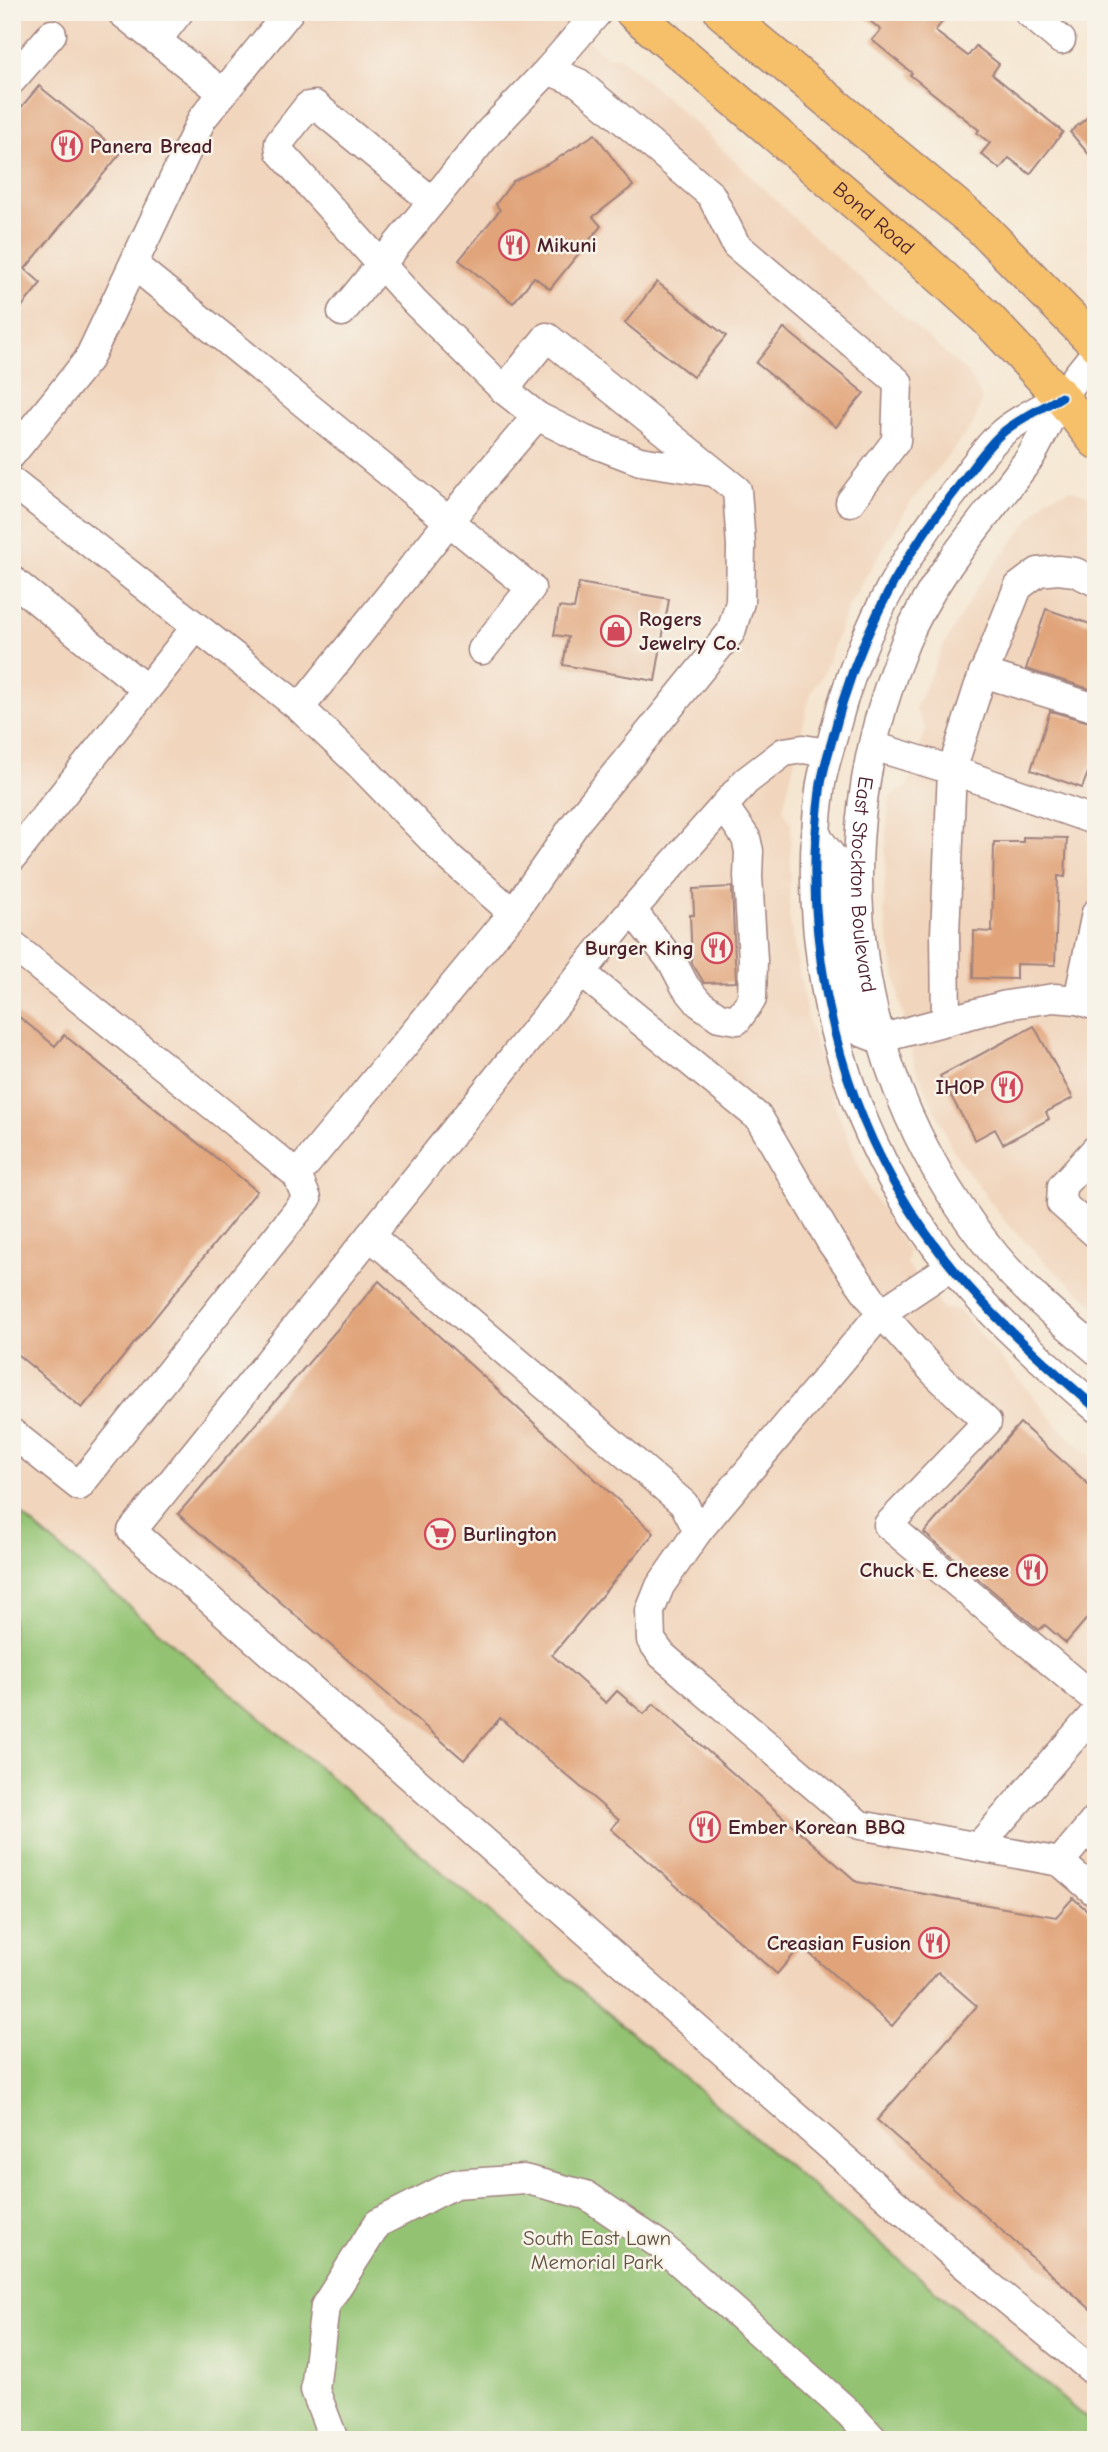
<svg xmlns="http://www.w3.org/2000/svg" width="1108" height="2452" viewBox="0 0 1108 2452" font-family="'Comic Neue',sans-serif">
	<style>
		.built { fill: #f1d5bd }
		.green { fill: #93c372; stroke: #6e714e; stroke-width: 2 }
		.building { fill: #e1a47a }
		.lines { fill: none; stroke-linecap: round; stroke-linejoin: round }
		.minor-casing { stroke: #a0827e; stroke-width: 31 }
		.major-casing { stroke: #a0827e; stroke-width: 38 }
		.minor { stroke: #fff; stroke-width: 28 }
		.major { stroke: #f6c06b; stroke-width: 35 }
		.cycleway-casing { stroke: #f7f3e8; stroke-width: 13 }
		.cycleway { stroke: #0057b8; stroke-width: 9 }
		.labels { text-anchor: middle; stroke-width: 5; stroke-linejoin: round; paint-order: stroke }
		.poi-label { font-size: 21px; font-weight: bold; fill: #4a1f2b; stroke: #f7f3e8; text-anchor: start }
		.street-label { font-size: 21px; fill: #4a1f2b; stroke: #f7f3e8 }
		.park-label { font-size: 21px; fill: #605040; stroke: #f7f3e8 }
	</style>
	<rect width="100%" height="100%" fill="#f7f3e8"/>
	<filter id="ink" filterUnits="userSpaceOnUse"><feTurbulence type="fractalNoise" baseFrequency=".0143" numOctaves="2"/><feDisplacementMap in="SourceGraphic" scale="14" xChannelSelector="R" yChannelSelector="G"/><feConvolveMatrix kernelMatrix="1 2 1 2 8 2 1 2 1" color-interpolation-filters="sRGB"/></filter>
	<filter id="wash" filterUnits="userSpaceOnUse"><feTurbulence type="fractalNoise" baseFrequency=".00686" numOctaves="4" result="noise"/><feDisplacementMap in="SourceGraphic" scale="28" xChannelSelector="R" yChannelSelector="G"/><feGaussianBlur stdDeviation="1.57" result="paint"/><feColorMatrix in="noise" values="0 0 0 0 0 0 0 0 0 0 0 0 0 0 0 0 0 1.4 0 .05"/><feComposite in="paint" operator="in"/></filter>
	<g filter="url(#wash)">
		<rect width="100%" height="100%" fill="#f5e6d1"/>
		<g class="built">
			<polygon points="12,12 557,12 606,57 620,57 699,127 817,240 969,374 982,398 974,423 908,506 848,607 823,674 811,693 783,809 791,823 789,918 808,1020 838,1114 869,1190 908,1251 907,1265 943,1309 959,1310 1062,1430 1096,1461 1096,2427 12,1507"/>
			<polygon points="1071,489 1091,497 1096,503 1096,1306 1047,1264 1003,1219 954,1152 915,1066 900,1002 884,913 886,833 890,797 908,786 926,729 915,709 943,647 978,586 1047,498"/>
		</g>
		<polygon class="green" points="12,1507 1096,2427 1096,2440 12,2440"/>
		<g id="blocks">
			<g class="building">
				<polygon points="859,12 950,12 935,31 968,56 976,46 999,64 992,74 1063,132 1030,174 1009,158 1000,169 981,154 990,143 977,133 979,130 910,75 912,73 872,40 881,30"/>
				<polygon points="39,86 121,153 25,269 41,283 12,319 12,118"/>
				<polygon points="1096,110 1096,163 1070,132"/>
				<polygon points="595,134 633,186 593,217 601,226 550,289 534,277 513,303 459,260 500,210 496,204 513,181 552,162"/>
				<polygon points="657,282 726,336 693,377 625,323"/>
				<polygon points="784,328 864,393 836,427 756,363"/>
				<polygon points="579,583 669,599 655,681 563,665 568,637 554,635 559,607 574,609"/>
				<polygon points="1046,609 1096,626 1096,691 1026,669"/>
				<polygon points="1050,711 1096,724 1096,752 1082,788 1031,770"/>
				<polygon points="1023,837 1067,838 1065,877 1058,876 1055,965 1016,964 1016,979 973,978 974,931 992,932 994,842 1023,842"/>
				<polygon points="732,887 736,982 704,983 692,963 690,915 694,915 693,889"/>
				<polygon points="12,1011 55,1046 64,1035 257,1191 82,1408 12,1350"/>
				<polygon points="1034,1026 1073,1098 1046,1112 1049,1119 1003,1144 995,1129 975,1140 940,1076"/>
				<polygon points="379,1281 654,1533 552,1655 606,1703 617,1691 644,1714 654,1704 857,1882 1056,1917 1073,1898 1096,1918 1096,2314 877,2120 977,2006 938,1972 892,2026 801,1946 777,1974 611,1829 619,1820 500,1718 464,1760 178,1514"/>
				<polygon points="1020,1423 1096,1491 1096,1608 1066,1643 1045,1625 1039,1630 924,1533"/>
			</g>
		</g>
	</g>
	<g filter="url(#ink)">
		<use href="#blocks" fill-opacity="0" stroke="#a0827e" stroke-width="2"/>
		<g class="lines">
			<g class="minor-casing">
				<g id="minor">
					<polyline points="121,12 223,93"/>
					<polyline points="1028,12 1061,40"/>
					<polyline points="157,40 179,12"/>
					<polyline points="548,70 579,83 711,195 736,245 898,382 896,441 850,502"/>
					<polyline points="12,80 52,34"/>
					<polyline points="432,201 315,105 308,106 279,143 280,152 415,302 504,390 537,416 585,440 640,461 712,472"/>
					<polyline points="134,265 531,588 482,650"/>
					<polyline points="342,312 489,132 548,70 598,12"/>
					<path id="s1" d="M1096,352C1084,367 1071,382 1061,398C1048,418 1041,444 1026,463C983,522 933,574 905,643C819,852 852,1081 996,1256C1025,1291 1061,1320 1096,1350"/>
					<path d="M1061,397C1043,408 1016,420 1001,434C983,450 967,476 952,495C896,566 856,645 834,733C829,752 822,771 820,791C803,923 829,1067 894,1183C947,1277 1016,1339 1096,1408"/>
					<polyline points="12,454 88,360 202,119 289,12"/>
					<polyline points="12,482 300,708 359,764 450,858 513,913"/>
					<polyline points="12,580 146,689"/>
					<polyline points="983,673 1096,708"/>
					<polyline points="300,708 474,490 537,416"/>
					<polyline points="873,746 952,770 1096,821"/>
					<polyline points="828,753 803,749 784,752 746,781 632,910 132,1531 967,2267 1096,2373"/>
					<polyline points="815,834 836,862 840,944 851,1015 861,1032 879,1039 1006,1005 1054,998 1078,1000 1096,1006"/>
					<polyline points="12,858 196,627"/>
					<polyline points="632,910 673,963 685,986 699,1003 719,1017 737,1020 752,999 753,960 748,876 749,851 746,838 724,806"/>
					<polyline points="12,945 236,1124 297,1175 307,1199 79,1486 12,1433"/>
					<polyline points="582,973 759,1118 831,1242 881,1313 934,1372 987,1422 888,1525 1096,1700"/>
					<polyline points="1078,1000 1096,913"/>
					<polyline points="946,1021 945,934 952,770 978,688 1018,587 1038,572 1058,570 1075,572 1096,582"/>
					<polyline points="1096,1149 1062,1186 1061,1203 1096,1234"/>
					<polyline points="297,1175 513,913 578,820 731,632 740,602 741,546 737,490 547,337 504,390"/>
					<polyline points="370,1236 684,1504 698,1531"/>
					<polyline points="950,1267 881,1313 698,1531 660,1586 650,1611 651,1640 662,1655 860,1825 1060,1862 1096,1893"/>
					<polyline points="978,1847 1096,1712"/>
					<polyline points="1060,1862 1096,1819"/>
					<polyline points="334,2440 315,2390 325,2306 378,2223 455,2184 524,2179 586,2195 660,2245 849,2413 874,2440"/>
				</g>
			</g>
			<g class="major-casing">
				<g id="major">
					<path id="s2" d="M633,12L925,262L988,319L1061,397L1096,441"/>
					<polyline points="722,12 981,227 1096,344"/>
				</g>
			</g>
			<use href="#minor" class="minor"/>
			<use href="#major" class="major"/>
			<g class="cycleway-casing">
				<path id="cycleway" d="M1061,397C1043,408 1016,420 1001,434C983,450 967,476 952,495C896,566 856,645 834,733C829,752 822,771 820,791C803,923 829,1067 894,1183C947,1277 1016,1339 1096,1408"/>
			</g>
			<use href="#cycleway" class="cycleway"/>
		</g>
	</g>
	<defs>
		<g id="restaurant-ring" transform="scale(1.575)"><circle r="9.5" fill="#f7f3e8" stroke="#d1495b" stroke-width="1.5"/><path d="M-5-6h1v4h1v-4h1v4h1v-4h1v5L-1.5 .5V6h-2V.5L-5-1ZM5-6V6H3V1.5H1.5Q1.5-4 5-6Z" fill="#d1495b"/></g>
		<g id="shop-ring" transform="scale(1.575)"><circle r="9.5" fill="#f7f3e8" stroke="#d1495b" stroke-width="1.5"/><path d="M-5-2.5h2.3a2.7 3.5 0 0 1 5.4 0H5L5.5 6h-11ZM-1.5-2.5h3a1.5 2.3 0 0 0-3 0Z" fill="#d1495b"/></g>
		<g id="supermarket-ring" transform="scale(1.575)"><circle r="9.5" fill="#f7f3e8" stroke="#d1495b" stroke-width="1.5"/><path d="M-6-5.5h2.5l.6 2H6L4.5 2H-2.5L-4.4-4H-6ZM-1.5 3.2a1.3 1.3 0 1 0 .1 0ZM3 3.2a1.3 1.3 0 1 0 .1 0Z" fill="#d1495b"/></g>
	</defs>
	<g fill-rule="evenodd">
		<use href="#restaurant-ring" x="67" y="146"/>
		<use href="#restaurant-ring" x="514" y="245"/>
		<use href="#shop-ring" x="616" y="631"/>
		<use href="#restaurant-ring" x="717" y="948"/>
		<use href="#restaurant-ring" x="1007" y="1087"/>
		<use href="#supermarket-ring" x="440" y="1534"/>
		<use href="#restaurant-ring" x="1032" y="1570"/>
		<use href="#restaurant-ring" x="705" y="1827"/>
		<use href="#restaurant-ring" x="934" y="1943"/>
	</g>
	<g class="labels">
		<g class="poi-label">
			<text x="90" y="153">Panera Bread</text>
			<text x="537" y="252">Mikuni</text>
			<text x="639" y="626">Rogers<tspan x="639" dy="24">Jewelry Co.</tspan></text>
			<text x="694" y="955" text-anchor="end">Burger King</text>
			<text x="984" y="1094" text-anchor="end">IHOP</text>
			<text x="463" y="1541">Burlington</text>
			<text x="1009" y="1577" text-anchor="end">Chuck E. Cheese</text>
			<text x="728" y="1834">Ember Korean BBQ</text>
			<text x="911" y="1950" text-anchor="end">Creasian Fusion</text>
		</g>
		<g class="street-label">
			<text dy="7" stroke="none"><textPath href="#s2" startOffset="317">Bond Road</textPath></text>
			<text dy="7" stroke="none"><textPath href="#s1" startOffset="597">East Stockton Boulevard</textPath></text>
		</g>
		<g class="park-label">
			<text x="597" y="2245">South East Lawn<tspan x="597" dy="24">Memorial Park</tspan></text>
		</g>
	</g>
	<rect width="1108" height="2452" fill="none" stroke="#f7f3e8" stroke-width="42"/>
</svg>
